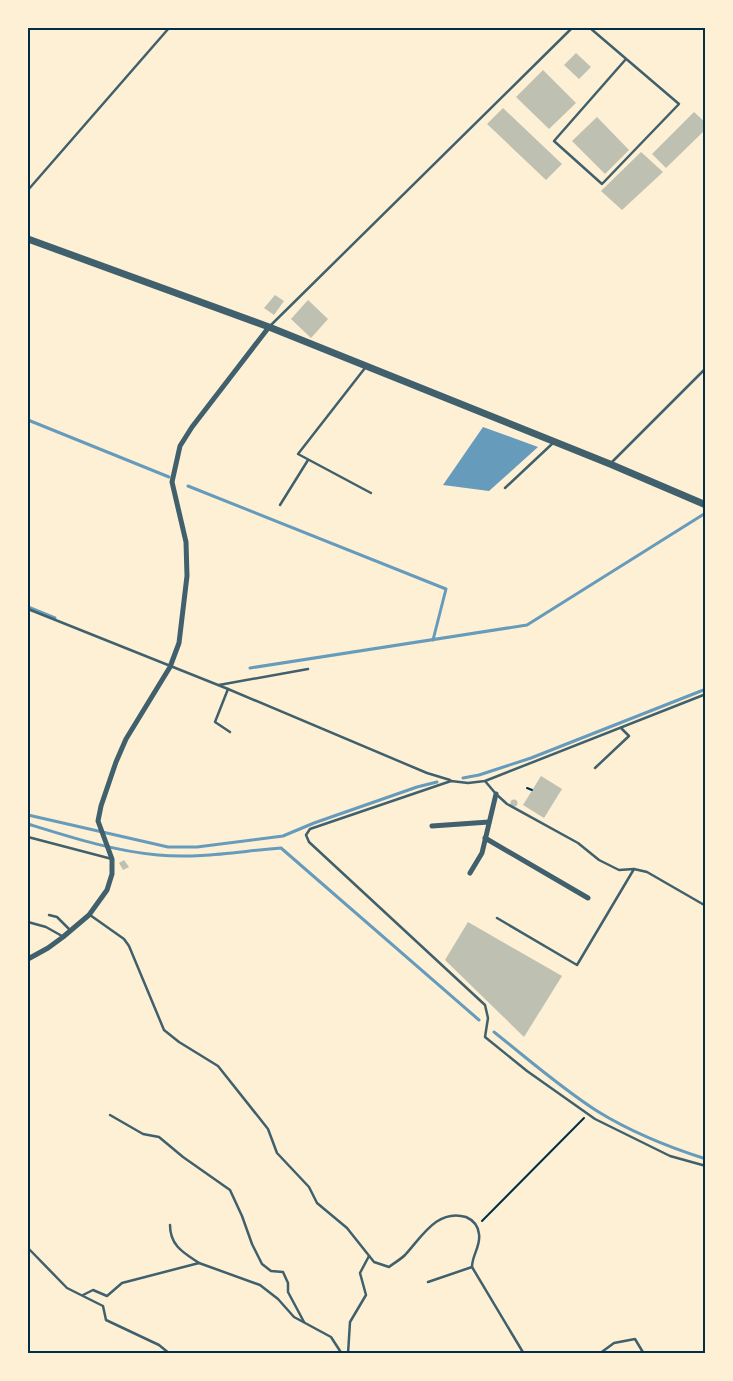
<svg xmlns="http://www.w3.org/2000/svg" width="733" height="1381" viewBox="0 0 733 1381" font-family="Lato,sans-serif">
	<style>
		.water { fill: #669bbc }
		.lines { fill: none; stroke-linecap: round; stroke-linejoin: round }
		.stream { stroke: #669bbc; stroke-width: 3 }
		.building { fill: #bec0b2 }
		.path { stroke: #003049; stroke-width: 2 }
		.service { stroke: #3f606c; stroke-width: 2.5 }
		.minor { stroke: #3f606c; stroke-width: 5 }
		.tertiary { stroke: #3f606c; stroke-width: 7 }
		.neatline { fill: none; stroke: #003049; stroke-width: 2 }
	</style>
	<rect width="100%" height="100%" fill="#fdf0d5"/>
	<polygon class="water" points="483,427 538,447 489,491 443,485"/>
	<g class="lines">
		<g class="stream">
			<polyline points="28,420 169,477"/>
			<polyline points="188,486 446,589 433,640"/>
			<polyline points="28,607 55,618"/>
			<polyline points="250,668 527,625 704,514"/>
			<polyline points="463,778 479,775 531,758 706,689"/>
			<polyline points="28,815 168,847 197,847 283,836 314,823 417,787 437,782"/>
			<path d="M28,824C70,837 113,851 158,855C198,859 241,851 281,848L479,1020"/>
			<path d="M494,1032C528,1059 561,1088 597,1111C631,1132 668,1147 706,1159"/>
		</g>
	</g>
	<g class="building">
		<polygon points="576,53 591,67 579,79 564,65"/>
		<polygon points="543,70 576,103 549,129 516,97"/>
		<polygon points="503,108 562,164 546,180 487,124"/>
		<polygon points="694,112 706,123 706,129 666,168 652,154"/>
		<polygon points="597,117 629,150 605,174 572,141"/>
		<polygon points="641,152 663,172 622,210 601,191"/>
		<polygon points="275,295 284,301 274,315 264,308"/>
		<polygon points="308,300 328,319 311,338 291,319"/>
		<polygon points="541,776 562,789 544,818 523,805"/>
		<circle cx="514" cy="803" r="3.5"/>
		<polygon points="124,860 129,867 123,870 119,863"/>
		<polygon points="468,922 562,976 524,1037 445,960"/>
	</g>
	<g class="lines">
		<g class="path">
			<polyline points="527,788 532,790"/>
			<polyline points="482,1221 584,1118"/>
		</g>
		<g class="service">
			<polyline points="590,28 679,104 602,184 554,141 626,59"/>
			<polyline points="28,190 169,28"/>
			<polyline points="271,325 572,28"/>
			<polyline points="365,368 298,454 371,493"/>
			<polyline points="611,463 706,368"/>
			<polyline points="505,488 553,443"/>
			<polyline points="280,505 308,460"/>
			<polyline points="28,609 228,689 427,773 450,780"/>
			<polyline points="219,685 308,669"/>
			<polyline points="228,689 215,722 230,732"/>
			<polyline points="706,694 485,781 468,783 451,781 310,829 306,835 309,842 485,1005 488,1018 485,1037 527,1071 595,1119 670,1156 706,1166"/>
			<polyline points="595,768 629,736 621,728"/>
			<polyline points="485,781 496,794 507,804 578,843 599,860 619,870 634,869 647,872 706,906"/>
			<polyline points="28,837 112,859"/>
			<polyline points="49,915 57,917 70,930"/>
			<path d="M90,915L124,939L129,946L164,1030L179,1042L218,1066L268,1129L277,1153L309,1187L317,1203L347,1228L374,1262L389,1267C394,1263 400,1260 405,1255C421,1238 437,1208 466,1217C473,1220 478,1225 479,1234C481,1246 472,1255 472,1267L524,1354"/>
			<polyline points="497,918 577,965 634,869"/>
			<polyline points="28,922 46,927 62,936"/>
			<polyline points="110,1115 143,1134 159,1137 183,1157 230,1190 242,1216 252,1244 262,1264 271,1271 283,1272 288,1283 288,1292 304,1322"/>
			<path d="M170,1225C170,1246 184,1253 199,1263"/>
			<polyline points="28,1248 67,1288 103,1306 106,1320 159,1345 170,1354"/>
			<polyline points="428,1282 472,1267"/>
			<polyline points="83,1295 93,1290 107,1296 122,1283 199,1263 260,1285 278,1299 294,1317 331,1337 342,1354"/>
			<polyline points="348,1354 350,1322 366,1295 360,1273 369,1256"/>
			<polyline points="599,1354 614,1343 635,1339 644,1354"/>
		</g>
		<g class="minor">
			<polyline points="432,826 489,822"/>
			<polyline points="485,838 588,898"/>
			<polyline points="470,873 482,853 496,794"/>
			<polyline points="28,959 48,948 63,937 89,915 107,890 112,874 112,859 98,821 101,806 116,762 126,739 170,667 179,643 187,576 186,542 172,482 180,446 192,427 269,327"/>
		</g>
		<polyline class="tertiary" points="28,239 269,327 610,464 706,505"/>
	</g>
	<rect width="733" height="1381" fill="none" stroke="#fdf0d5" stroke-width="58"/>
	<rect x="29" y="29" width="675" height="1323" class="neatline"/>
</svg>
